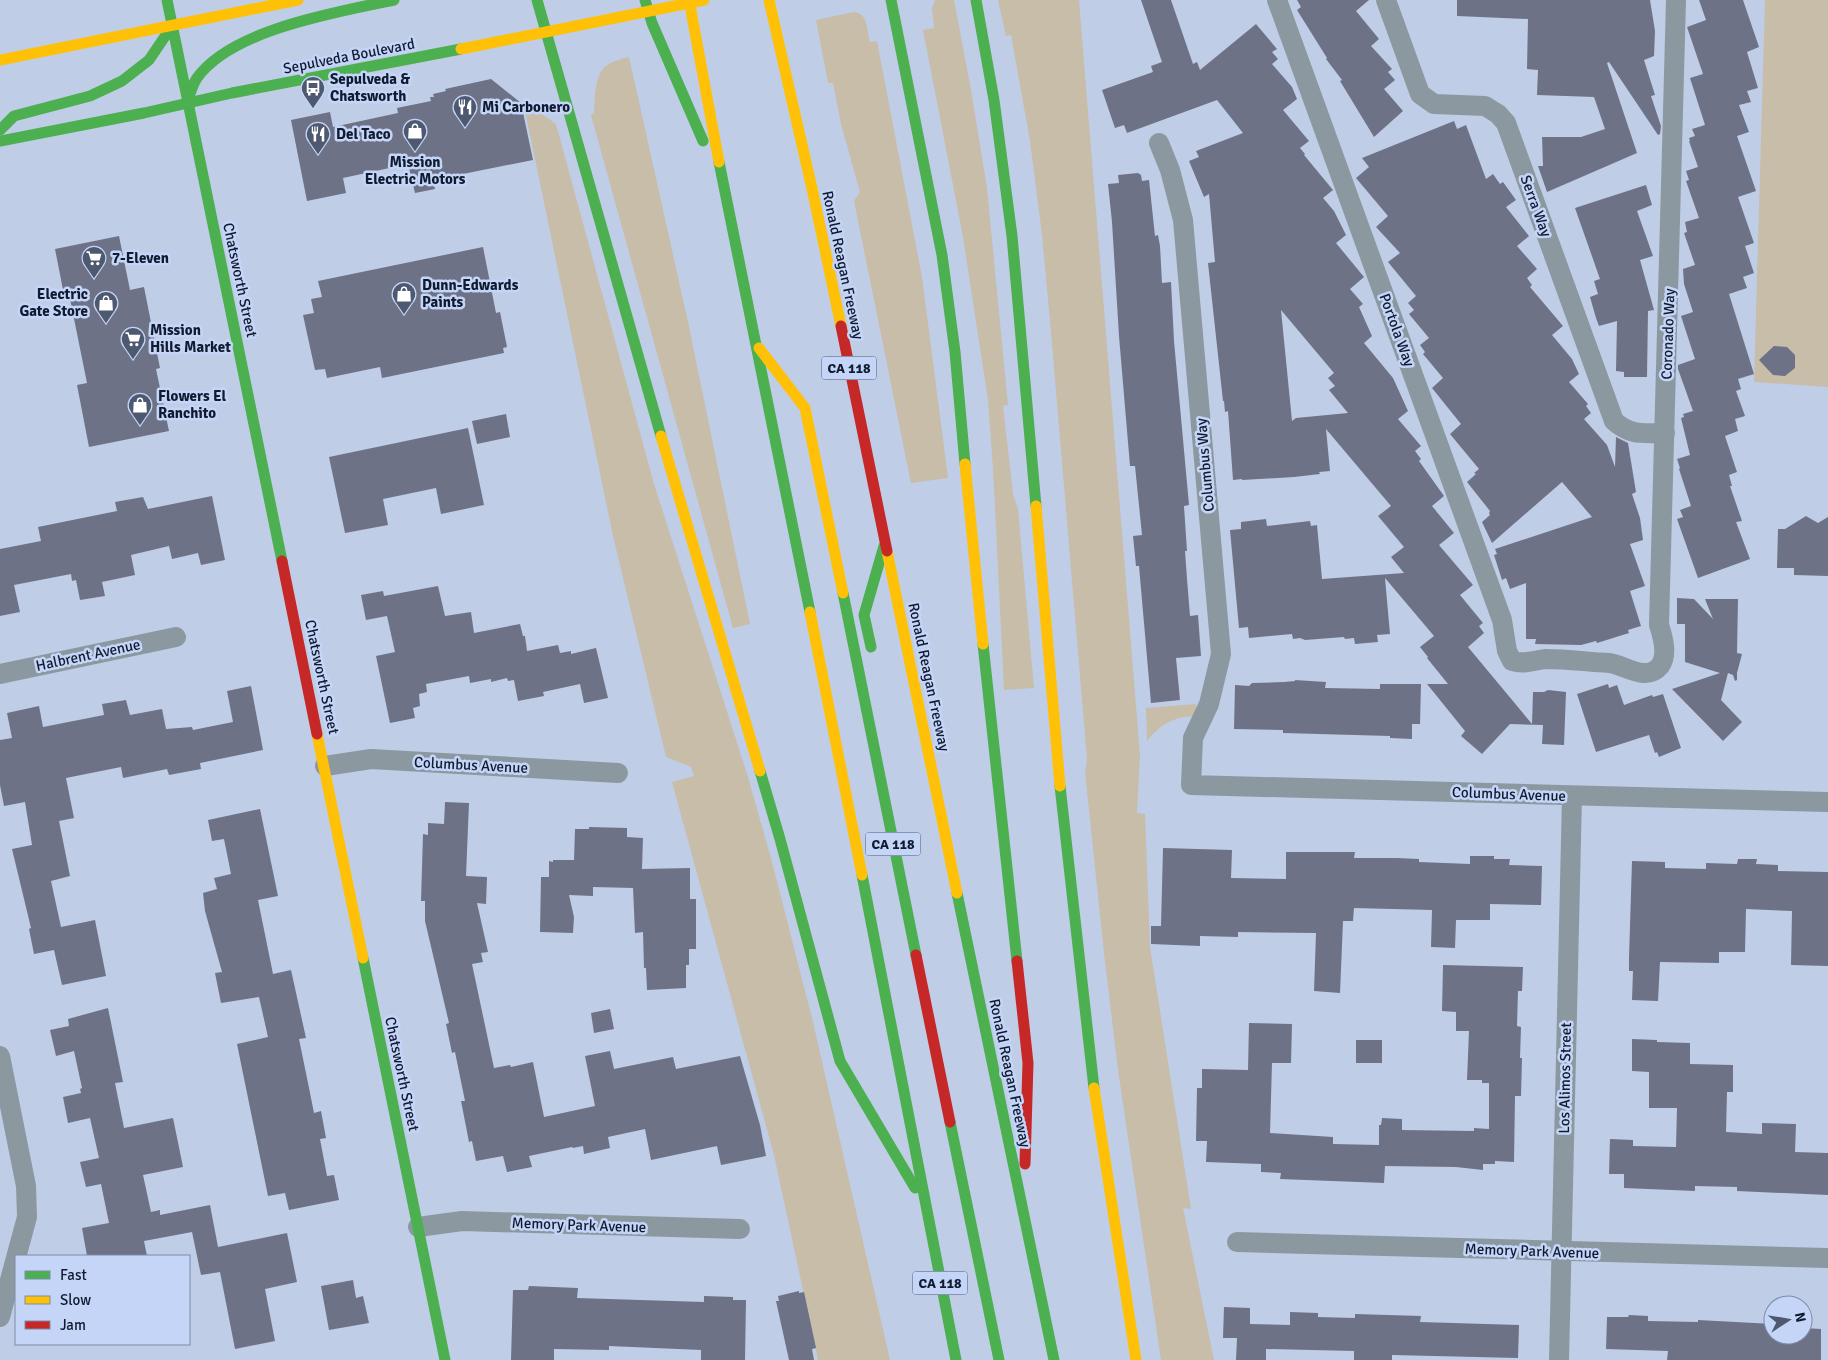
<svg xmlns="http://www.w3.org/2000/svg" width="1828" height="1360" viewBox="0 0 1828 1360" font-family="Signika,sans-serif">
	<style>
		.green { fill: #c7bda9 }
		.building { fill: #6d7287; fill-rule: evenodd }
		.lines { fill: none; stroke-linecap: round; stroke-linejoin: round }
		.street { stroke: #8c98a0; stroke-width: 20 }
		.fast { stroke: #4caf50; stroke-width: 11 }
		.slow { stroke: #ffc107; stroke-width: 11 }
		.jam { stroke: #c62828; stroke-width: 11 }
		.labels { text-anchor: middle; stroke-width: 5; stroke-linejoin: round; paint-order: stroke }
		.shield { fill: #c4d5f8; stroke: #47536c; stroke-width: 1 }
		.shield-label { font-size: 14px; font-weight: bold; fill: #111b30 }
		.street-label { font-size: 15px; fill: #111b30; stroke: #c4d5f8 }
		.poi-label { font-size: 15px; font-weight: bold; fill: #111b30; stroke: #c4d5f8; text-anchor: start }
	</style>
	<rect width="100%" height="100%" fill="#c0cde7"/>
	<g class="green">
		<polygon points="935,0 954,0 971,90 987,188 1008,405 1003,406 1013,494 1018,509 1034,688 1004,690 993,468 988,400 963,237 923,30 934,28 932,8"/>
		<polygon points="998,0 1079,0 1140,755 1137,813 1145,814 1150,947 1191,1209 1183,1208 1214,1360 1161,1360 1118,1070 1104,953 1085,772 1087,759 1051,332 1042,235 1030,141 1011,35 1006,36"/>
		<polygon points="1765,0 1828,0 1828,387 1754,382"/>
		<path d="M854,12C868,13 867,31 870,42L877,41L922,277L948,478L911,483L854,201L860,192L841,124L833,83H828L816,20Z"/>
		<path d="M629,57L688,322L750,624L733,628L591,115L594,113C595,100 594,75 606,66C612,61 621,59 629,57Z"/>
		<polygon points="523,101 556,124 654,484 748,777 772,862 813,1022 890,1360 818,1360 774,1155 672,782 694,776 691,767 666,757 613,536"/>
		<path d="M1196,704L1197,716C1175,716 1160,724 1147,741L1146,708Z"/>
	</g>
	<g class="building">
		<path d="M1141,0H1171L1193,64L1197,62L1200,70L1256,24L1277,49L1272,52L1278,59L1272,64L1292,87L1297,99L1283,110L1309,141L1300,148L1305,154L1304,155L1333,190L1323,198L1334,211L1346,235L1336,243L1364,277L1350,289L1363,304L1359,307L1372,336L1364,343L1393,378L1408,411L1398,419L1421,446L1415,451L1421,459L1419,461L1444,496L1432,506L1454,533L1439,545L1473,585L1460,595L1483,623L1479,626L1484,633L1468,647L1532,724L1533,692H1544L1548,690L1566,692L1564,745L1542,744L1543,725L1510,724L1482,754L1461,736L1465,731L1427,684H1448L1427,658L1428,657L1420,647L1434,636L1385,578L1390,634L1377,635L1378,642L1355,644L1354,638L1345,639L1344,637L1305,640L1300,638L1293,639L1292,634L1249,638L1248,627L1239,628L1230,530L1241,529V522L1266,519L1267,526L1310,521L1311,526L1317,525L1322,579L1404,573L1391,557L1404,547L1378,516L1391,506L1326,429L1330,471L1319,472L1320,474L1294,477L1242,480V479L1233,480L1228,411L1225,412L1224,401H1223L1208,263L1215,262L1209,194L1204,197L1189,161L1199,157L1196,151L1243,133L1217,100L1127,133L1124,125L1115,128L1102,90L1153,72L1151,66L1162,62ZM1281,310L1334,373L1328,378L1335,386L1329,390L1348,413L1296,418L1292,421Z"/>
		<polygon points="1297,0 1369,0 1356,11 1379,39 1371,46 1392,69 1388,72 1395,80 1384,89 1403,111 1374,137 1340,81 1342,80 1326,59 1327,58 1297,10 1301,7"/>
		<polygon points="1457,0 1650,0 1655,31 1654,56 1644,60 1655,95 1651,96 1661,126 1660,134 1658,135 1609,62 1607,63 1637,153 1547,192 1538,166 1543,166 1542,137 1581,137 1605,129 1594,97 1537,95 1538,70 1527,69 1528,19 1457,16"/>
		<polygon points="1699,0 1743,0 1759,47 1747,52 1758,88 1747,91 1751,102 1739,105 1749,132 1737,136 1756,191 1738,197 1754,243 1745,246 1754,273 1743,277 1747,288 1729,294 1754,374 1738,379 1741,389 1736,391 1745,416 1735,419 1738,431 1725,436 1737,472 1729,475 1732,486 1730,486 1742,521 1736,522 1750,559 1698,578 1677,519 1683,517 1680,510 1691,506 1679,469 1680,468 1677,459 1690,455 1681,418 1684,417 1683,414 1693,411 1678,369 1678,365 1695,359 1681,316 1693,312 1684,284 1683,269 1695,265 1684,233 1687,232 1685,222 1699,218 1686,181 1689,180 1686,171 1698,167 1689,141 1690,141 1689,138 1695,136 1692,129 1705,125 1690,78 1703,74 1687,27 1706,20"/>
		<polygon points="491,79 521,103 533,160 433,180 435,189 415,193 408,164 343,178 346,193 307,201 291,120 330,112 333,127 398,113 397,108 431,101 430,97 434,97 433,94 446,91 445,89"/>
		<polygon points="1454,121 1457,129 1466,125 1486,179 1493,174 1500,184 1503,182 1516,200 1506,207 1529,236 1517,246 1537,269 1527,278 1532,285 1530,287 1563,326 1552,335 1572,359 1579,374 1569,382 1588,404 1586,406 1591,413 1584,419 1607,445 1615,467 1616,437 1628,443 1636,492 1632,494 1640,518 1643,540 1630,544 1645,586 1630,591 1641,626 1628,630 1629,633 1597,643 1596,641 1581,645 1535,644 1536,639 1526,639 1526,583 1510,589 1506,578 1502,580 1494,555 1497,554 1495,549 1592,517 1562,482 1492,543 1482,522 1490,515 1489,513 1490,511 1467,482 1476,474 1474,473 1479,469 1450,434 1461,424 1432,388 1443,378 1423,354 1425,352 1420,345 1429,338 1409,314 1414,310 1408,303 1416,296 1388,262 1400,253 1376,227 1388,216 1356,178 1369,167 1362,158"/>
		<polygon points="1138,173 1141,175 1142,181 1149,180 1155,236 1158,235 1160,246 1162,283 1171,282 1174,341 1189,505 1184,506 1187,551 1185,551 1187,579 1190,616 1198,615 1201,656 1176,658 1180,700 1151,703 1139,566 1136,566 1133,536 1142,535 1135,466 1130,466 1119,336 1112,222 1108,184 1119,183 1118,175"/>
		<polygon points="1646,185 1652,205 1637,211 1653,256 1640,260 1654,310 1648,311 1647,377 1624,377 1624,372 1616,371 1617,321 1599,326 1596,318 1590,297 1598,294 1594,281 1600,279 1575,208"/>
		<polygon points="119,236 130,290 144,287 160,368 156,369 169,431 89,447 77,385 87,383 70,299 65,300 55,249"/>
		<polygon points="483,247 496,313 500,312 507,347 503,348 504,353 382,378 380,367 327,378 325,369 315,370 303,315 314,313 311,299 322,297 318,281"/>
		<polygon points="1774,346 1787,347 1795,355 1795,368 1785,376 1773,375 1759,360"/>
		<polygon points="506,414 510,437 477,444 472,421"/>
		<polygon points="468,428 484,505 441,514 436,488 383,499 388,525 345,533 329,457"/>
		<polygon points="212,496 225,560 201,565 198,553 172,559 169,546 131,555 135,575 102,582 105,596 80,600 76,580 72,581 71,574 14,585 20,612 0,616 0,549 41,541 38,527 117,511 115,502 143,497 148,509"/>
		<polygon points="1806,516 1818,523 1828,517 1828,576 1794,575 1794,568 1777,568 1778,529 1785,529"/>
		<polygon points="438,586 445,616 471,612 474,633 520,624 523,636 525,636 527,651 558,645 560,653 571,651 571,654 596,648 608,698 584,703 580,684 543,692 544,696 518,701 514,680 508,681 507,678 491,682 491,679 470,683 469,676 426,684 427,692 419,694 420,706 413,708 415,718 390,723 376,656 395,652 387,616 366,620 361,595 383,591 384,596"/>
		<polygon points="1677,598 1694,599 1713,619 1705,599 1738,599 1737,653 1742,654 1737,673 1737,680 1735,681 1733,675 1728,673 1721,700 1742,722 1723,741 1672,689 1720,673 1685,662 1685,624 1677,624"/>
		<polygon points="1295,680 1326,682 1325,688 1380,689 1380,684 1421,684 1420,724 1412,724 1412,739 1390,738 1390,736 1283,733 1283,730 1234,729 1235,685 1249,686 1252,683 1284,682 1295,681"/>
		<polygon points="1608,684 1609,688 1617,685 1624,705 1652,695 1653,697 1663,694 1681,748 1659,757 1657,752 1655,753 1649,735 1596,752 1577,694"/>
		<polygon points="251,686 263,750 200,763 201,769 169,775 167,769 123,778 121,767 66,778 74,818 59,821 70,876 51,881 61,927 95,920 106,976 62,985 54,950 34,954 29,929 31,928 12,849 32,845 25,802 4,806 0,785 0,740 12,738 7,713 39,706 43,727 104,715 102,704 126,700 130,715 162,709 166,729 192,727 193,730 233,722 227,691"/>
		<polygon points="445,802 469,803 466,876 487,877 486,904 477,903 488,952 481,953 483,962 472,964 494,1068 510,1065 511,1067 533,1062 544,1117 595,1106 585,1056 610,1051 614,1069 673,1057 676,1069 740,1056 760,1125 766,1156 721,1165 717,1146 651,1160 645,1129 608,1137 610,1148 584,1154 583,1146 573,1148 572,1147 529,1156 532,1167 507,1172 503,1156 476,1161 472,1141 469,1142 461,1101 465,1101 455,1052 452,1053 446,1024 449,1023 425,921 425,901 421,901 423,834 428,835 428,823 444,824"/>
		<polygon points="260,809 278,896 258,900 273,974 291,970 306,1038 299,1039 308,1083 314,1113 321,1111 326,1138 320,1139 327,1176 334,1175 339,1200 289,1210 285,1193 268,1196 237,1044 268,1037 259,997 221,1003 215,973 222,972 205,911 203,893 217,889 214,878 231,874 224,839 212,841 208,820"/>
		<polygon points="589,827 627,828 627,837 643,838 642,869 690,868 690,899 696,899 696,949 689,949 689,965 686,965 686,988 647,990 646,968 644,968 643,932 635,933 633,888 593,887 593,896 569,895 574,917 573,933 540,932 541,877 549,877 549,861 553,862 553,860 574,860 575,829 589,829"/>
		<polygon points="1163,848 1232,850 1231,878 1286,879 1286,852 1355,852 1354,858 1397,858 1419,859 1419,862 1470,864 1470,856 1494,856 1494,859 1510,859 1509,865 1542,866 1541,905 1490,904 1490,920 1456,920 1455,948 1431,947 1432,910 1354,908 1353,921 1343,921 1340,993 1314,991 1316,933 1238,932 1238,937 1200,936 1200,946 1151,944 1151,926 1161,926"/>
		<polygon points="1738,859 1757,859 1756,864 1778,865 1778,871 1828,872 1828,966 1791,965 1792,911 1746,909 1745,952 1719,952 1719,963 1660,962 1658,1001 1632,1000 1633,971 1629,971 1629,958 1632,861 1665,862 1665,868 1706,869 1706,863 1737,864"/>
		<polygon points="1443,965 1523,967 1522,991 1518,991 1517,1026 1521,1027 1520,1058 1522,1058 1521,1096 1515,1096 1514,1162 1495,1161 1495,1164 1483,1164 1483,1170 1456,1167 1385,1166 1384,1183 1280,1179 1281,1173 1261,1172 1261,1164 1206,1162 1207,1141 1196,1141 1197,1088 1202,1088 1202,1069 1248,1070 1249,1023 1292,1024 1291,1063 1272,1063 1270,1133 1333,1137 1333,1144 1379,1145 1379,1125 1381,1125 1382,1118 1402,1119 1402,1130 1474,1131 1474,1128 1489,1129 1489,1083 1482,1083 1482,1080 1467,1080 1469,1031 1456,1031 1456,1012 1442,1011"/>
		<polygon points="108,1008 123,1082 115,1083 124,1128 173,1118 183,1167 143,1175 151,1212 160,1210 160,1215 210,1205 218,1247 287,1233 297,1282 265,1289 275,1341 235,1349 220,1272 201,1275 192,1232 144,1241 147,1256 87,1256 82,1228 109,1223 101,1184 86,1187 80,1162 99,1158 90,1118 68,1123 63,1097 81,1093 80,1089 82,1088 74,1051 56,1056 50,1030 69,1026 68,1019"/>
		<polygon points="610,1009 614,1029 594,1033 591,1013"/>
		<polygon points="1632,1039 1657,1040 1657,1042 1690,1043 1690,1064 1733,1065 1733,1092 1727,1092 1726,1132 1762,1134 1762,1123 1796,1124 1795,1152 1828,1153 1828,1195 1737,1191 1737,1187 1695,1186 1695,1191 1624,1188 1624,1174 1609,1174 1610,1139 1633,1140 1633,1146 1676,1147 1677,1108 1649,1108 1649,1072 1632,1071"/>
		<rect x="1356" y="1040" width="26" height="23"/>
		<polygon points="353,1280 356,1298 363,1296 369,1323 329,1330 321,1286"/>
		<polygon points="529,1286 578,1288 577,1298 704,1302 704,1296 733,1297 733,1300 746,1300 745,1360 701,1360 701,1350 609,1346 609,1350 554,1349 554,1360 511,1360 513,1290 528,1290"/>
		<polygon points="799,1291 799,1293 804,1292 816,1348 812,1349 814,1360 789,1360 776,1301 779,1301 778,1296"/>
		<polygon points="1224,1307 1250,1308 1250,1324 1290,1325 1290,1312 1318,1313 1318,1317 1355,1318 1355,1314 1421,1316 1420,1322 1519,1325 1518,1358 1392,1355 1392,1360 1354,1360 1354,1351 1266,1349 1266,1360 1236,1360 1237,1338 1223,1338"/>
		<polygon points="1629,1315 1648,1316 1648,1321 1698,1322 1698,1320 1773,1324 1773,1335 1803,1335 1803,1328 1821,1329 1821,1360 1667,1360 1668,1351 1606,1349 1607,1317 1628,1317"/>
	</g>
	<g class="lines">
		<g class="street">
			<path d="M1277,0L1502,620L1507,651L1512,661C1525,665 1534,660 1546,659C1567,659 1588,662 1609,663C1623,664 1646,683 1660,666C1668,655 1663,637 1659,625L1676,0"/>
			<path d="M1386,0L1420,94L1434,104L1485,106L1498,114L1506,123L1614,421C1631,436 1643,433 1665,433"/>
			<polyline points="1159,143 1170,170 1183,220 1221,654 1209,704 1193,738 1191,785 1828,802"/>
			<polyline points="0,674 176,637"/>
			<polyline points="325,766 371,759 618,773"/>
			<polyline points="0,1056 26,1186 27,1217 0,1317"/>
			<polyline points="418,1227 462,1221 740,1229"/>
			<polyline points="1237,1242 1828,1258"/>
			<polyline points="1559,1360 1572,796"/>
		</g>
		<g class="fast">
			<polyline points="167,0 282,561"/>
			<polyline points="537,0 661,436"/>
			<polyline points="645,0 652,23 703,141"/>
			<polyline points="891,0 942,255 955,352 965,464"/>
			<polyline points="976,0 994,100 1012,236 1036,506"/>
			<path d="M187,103C190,95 192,85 197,78C232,29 338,12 394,0"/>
			<polyline points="0,130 14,116 90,96 122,81 149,60 172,26"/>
			<polyline points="0,141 144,113 232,93 461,49"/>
			<polyline points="719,162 810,612"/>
			<polyline points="843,593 916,955"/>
			<polyline points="983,644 1017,961"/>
			<polyline points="871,647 864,615 884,546"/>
			<polyline points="760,771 780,839 840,1061 915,1188"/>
			<polyline points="1060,786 1094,1088"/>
			<polyline points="862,875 956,1360"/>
			<polyline points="957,893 1054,1360"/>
			<polyline points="363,958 445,1360"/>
			<polyline points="950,1122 999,1360"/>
		</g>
		<g class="slow">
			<polyline points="689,0 719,162"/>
			<polyline points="769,0 813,193 841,326"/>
			<polyline points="461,49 704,0"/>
			<polyline points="0,60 298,0"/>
			<polyline points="759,348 805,408 843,593"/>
			<polyline points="661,436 760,771"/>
			<polyline points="965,464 983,644"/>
			<polyline points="1036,506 1060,786"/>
			<polyline points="887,551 957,893"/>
			<polyline points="810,612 862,875"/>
			<polyline points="317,734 363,958"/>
			<polyline points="1094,1088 1136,1360"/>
		</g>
		<g class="jam">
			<polyline points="841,326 887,551"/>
			<polyline points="282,561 317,734"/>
			<polyline points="916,955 950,1122"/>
			<polyline points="1017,961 1028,1063 1025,1164"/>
		</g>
	</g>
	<defs>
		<g id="bus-pin" transform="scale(1.25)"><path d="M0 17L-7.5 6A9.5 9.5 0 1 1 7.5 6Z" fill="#4e5970" stroke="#c4d5f8"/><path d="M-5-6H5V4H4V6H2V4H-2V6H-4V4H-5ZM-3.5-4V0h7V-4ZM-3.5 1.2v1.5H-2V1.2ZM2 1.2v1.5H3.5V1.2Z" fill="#fff"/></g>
		<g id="restaurant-pin" transform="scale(1.25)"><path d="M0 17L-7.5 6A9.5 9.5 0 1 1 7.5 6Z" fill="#4e5970" stroke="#c4d5f8"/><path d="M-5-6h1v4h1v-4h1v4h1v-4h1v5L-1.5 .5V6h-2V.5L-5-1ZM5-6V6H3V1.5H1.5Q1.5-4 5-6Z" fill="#fff"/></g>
		<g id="shop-pin" transform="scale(1.25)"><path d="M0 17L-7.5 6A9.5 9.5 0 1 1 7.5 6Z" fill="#4e5970" stroke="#c4d5f8"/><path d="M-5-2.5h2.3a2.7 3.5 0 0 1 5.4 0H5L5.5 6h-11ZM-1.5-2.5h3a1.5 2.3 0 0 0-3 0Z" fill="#fff"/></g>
		<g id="supermarket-pin" transform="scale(1.25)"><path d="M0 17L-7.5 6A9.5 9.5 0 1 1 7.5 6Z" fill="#4e5970" stroke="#c4d5f8"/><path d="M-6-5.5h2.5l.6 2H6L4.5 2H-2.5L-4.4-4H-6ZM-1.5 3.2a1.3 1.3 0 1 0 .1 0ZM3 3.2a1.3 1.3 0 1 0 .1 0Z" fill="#fff"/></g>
	</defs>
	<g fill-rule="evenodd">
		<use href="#bus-pin" x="313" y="88"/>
		<use href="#restaurant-pin" x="465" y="107"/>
		<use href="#shop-pin" x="415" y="131"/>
		<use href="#restaurant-pin" x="318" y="134"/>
		<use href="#supermarket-pin" x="94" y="258"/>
		<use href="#shop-pin" x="404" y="294"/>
		<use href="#shop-pin" x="106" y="303"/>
		<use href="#supermarket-pin" x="133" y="339"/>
		<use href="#shop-pin" x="140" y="405"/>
	</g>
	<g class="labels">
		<g class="shield">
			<rect x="821.5" y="356.5" width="55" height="23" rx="4"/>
			<rect x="865.5" y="832.5" width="55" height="23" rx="4"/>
			<rect x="912.5" y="1271.5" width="55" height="23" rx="4"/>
		</g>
		<g class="shield-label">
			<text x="849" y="373">CA 118</text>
			<text x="893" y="849">CA 118</text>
			<text x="940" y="1288">CA 118</text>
		</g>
		<g class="street-label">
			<text transform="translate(349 56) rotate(-11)" y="5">Sepulveda Boulevard</text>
			<text transform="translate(1536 206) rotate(70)" y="5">Serra Way</text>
			<text transform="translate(843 265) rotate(78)" y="5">Ronald Reagan Freeway</text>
			<text transform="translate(240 280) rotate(78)" y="5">Chatsworth Street</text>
			<text transform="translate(1397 330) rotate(70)" y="5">Portola Way</text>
			<text transform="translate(1668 334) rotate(-88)" y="5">Coronado Way</text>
			<text transform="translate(1205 465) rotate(-95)" y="5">Columbus Way</text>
			<text transform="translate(88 655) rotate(-12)" y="5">Halbrent Avenue</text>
			<text transform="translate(322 677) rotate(78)" y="5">Chatsworth Street</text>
			<text transform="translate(929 677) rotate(78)" y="5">Ronald Reagan Freeway</text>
			<text transform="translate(471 765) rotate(3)" y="5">Columbus Avenue</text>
			<text transform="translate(1509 794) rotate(2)" y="5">Columbus Avenue</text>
			<text transform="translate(1010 1073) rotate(78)" y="5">Ronald Reagan Freeway</text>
			<text transform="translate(402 1074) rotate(78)" y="5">Chatsworth Street</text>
			<text transform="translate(1565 1078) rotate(-89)" y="5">Los Alimos Street</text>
			<text transform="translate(579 1225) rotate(2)" y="5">Memory Park Avenue</text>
			<text transform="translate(1532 1251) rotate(2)" y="5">Memory Park Avenue</text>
		</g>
		<g class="poi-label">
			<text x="330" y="84">Sepulveda &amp;<tspan x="330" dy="17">Chatsworth</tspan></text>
			<text x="482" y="112">Mi Carbonero</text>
			<text x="336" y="139">Del Taco</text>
			<text x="415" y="167" text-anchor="middle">Mission<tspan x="415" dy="17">Electric Motors</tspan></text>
			<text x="112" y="263">7-Eleven</text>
			<text x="422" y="290">Dunn-Edwards<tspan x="422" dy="17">Paints</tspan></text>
			<text x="88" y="299" text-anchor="end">Electric<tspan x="88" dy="17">Gate Store</tspan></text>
			<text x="150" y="335">Mission<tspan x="150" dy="17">Hills Market</tspan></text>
			<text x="158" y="401">Flowers El<tspan x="158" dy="17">Ranchito</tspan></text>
		</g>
	</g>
	<rect x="15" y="1255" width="175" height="90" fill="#c4d5f8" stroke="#7c8ba8"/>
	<rect x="25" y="1271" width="25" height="8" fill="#4caf50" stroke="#7c8ba8"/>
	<text x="60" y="1280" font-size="15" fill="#111b30">Fast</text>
	<rect x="25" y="1296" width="25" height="8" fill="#ffc107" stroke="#7c8ba8"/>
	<text x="60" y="1305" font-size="15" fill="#111b30">Slow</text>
	<rect x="25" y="1321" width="25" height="8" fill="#c62828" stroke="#7c8ba8"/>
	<text x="60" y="1330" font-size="15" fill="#111b30">Jam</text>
	<g transform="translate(1788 1320) rotate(78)"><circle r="24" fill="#c4d5f8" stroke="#7c8ba8"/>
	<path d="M0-4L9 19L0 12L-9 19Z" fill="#4e5970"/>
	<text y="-8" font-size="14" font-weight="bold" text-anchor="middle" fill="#111b30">N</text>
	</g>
</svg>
